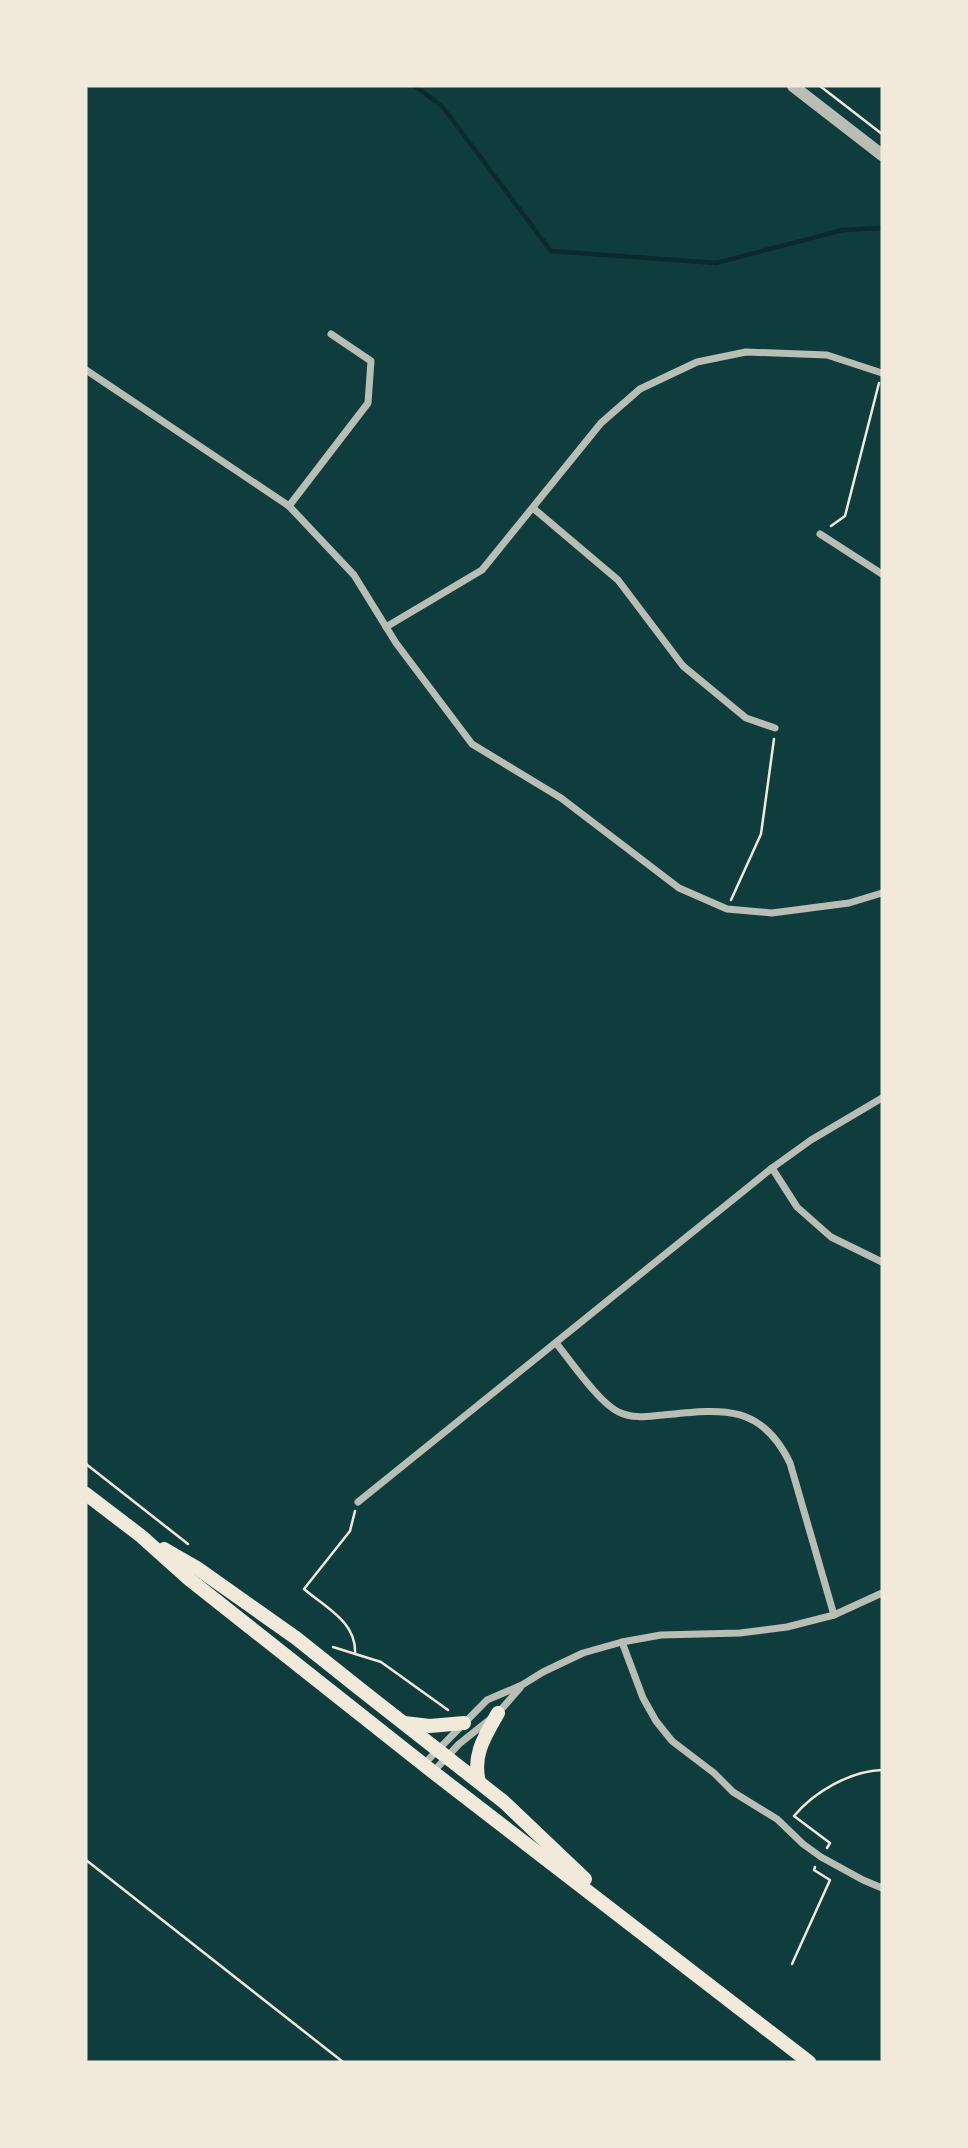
<svg xmlns="http://www.w3.org/2000/svg" width="968" height="2148" viewBox="0 0 968 2148" font-family="'DejaVu Sans',sans-serif">
	<style>
		.lines { fill: none; stroke-linecap: round; stroke-linejoin: round }
		.stream { stroke: #0a2a2b; stroke-width: 4.5 }
		.path { stroke: #f1e9da; stroke-width: 2.5 }
		.minor { stroke: #b8beb3; stroke-width: 7 }
		.tertiary { stroke: #b8beb3; stroke-width: 12 }
		.secondary { stroke: #f1e9da; stroke-width: 14 }
	</style>
	<rect width="100%" height="100%" fill="#0f3d3e"/>
	<g class="lines">
		<polyline class="stream" points="415,86 442,106 551,251 716,263 843,230 882,228"/>
		<g class="path">
			<polyline points="820,86 882,134"/>
			<polyline points="831,526 845,516 879,383"/>
			<polyline points="731,900 761,834 774,739"/>
			<polyline points="86,1464 188,1544"/>
			<polyline points="333,1647 381,1662 448,1710"/>
			<path d="M355,1654C357,1622 326,1608 304,1589L350,1531L355,1511"/>
			<path d="M827,1848L830,1843L794,1816C814,1792 850,1771 882,1770"/>
			<polyline points="86,1860 343,2062"/>
			<polyline points="792,1964 830,1880 814,1870 815,1867"/>
		</g>
		<g class="minor">
			<polyline points="86,370 289,506 354,575 396,643 472,744 561,798 679,888 727,909 772,913 849,903 882,893"/>
			<polyline points="289,506 368,403 371,361 331,334"/>
			<polyline points="533,508 618,580 683,666 746,718 775,728"/>
			<polyline points="820,534 882,574"/>
			<polyline points="386,627 482,570 601,423 640,389 697,362 746,352 827,355 882,373"/>
			<polyline points="772,1168 797,1207 831,1237 882,1262"/>
			<path d="M556,1343C570,1360 601,1406 621,1413C634,1419 649,1416 663,1415C721,1409 761,1403 790,1463L834,1615"/>
			<polyline points="358,1502 772,1168 811,1140 882,1098"/>
			<polyline points="622,1642 643,1698 656,1721 672,1741 714,1773 733,1792 777,1819 803,1844 821,1857 863,1880 882,1888"/>
			<polyline points="424,1764 487,1700 522,1685 543,1672 583,1653 622,1642 661,1635 740,1633 787,1627 834,1615 882,1593"/>
			<polyline points="433,1772 459,1744 498,1713 520,1688"/>
		</g>
		<polyline class="tertiary" points="793,86 882,155"/>
		<g class="secondary">
			<polyline points="86,1494 141,1536 189,1579 433,1772 809,2062"/>
			<polyline points="164,1549 197,1568 296,1638 360,1689 504,1802 585,1879"/>
			<polyline points="404,1723 430,1726 464,1723"/>
			<path d="M479,1782C472,1755 485,1736 498,1713"/>
		</g>
	</g>
	<rect width="968" height="2148" fill="none" stroke="#f1e9da" stroke-width="175"/>
</svg>
